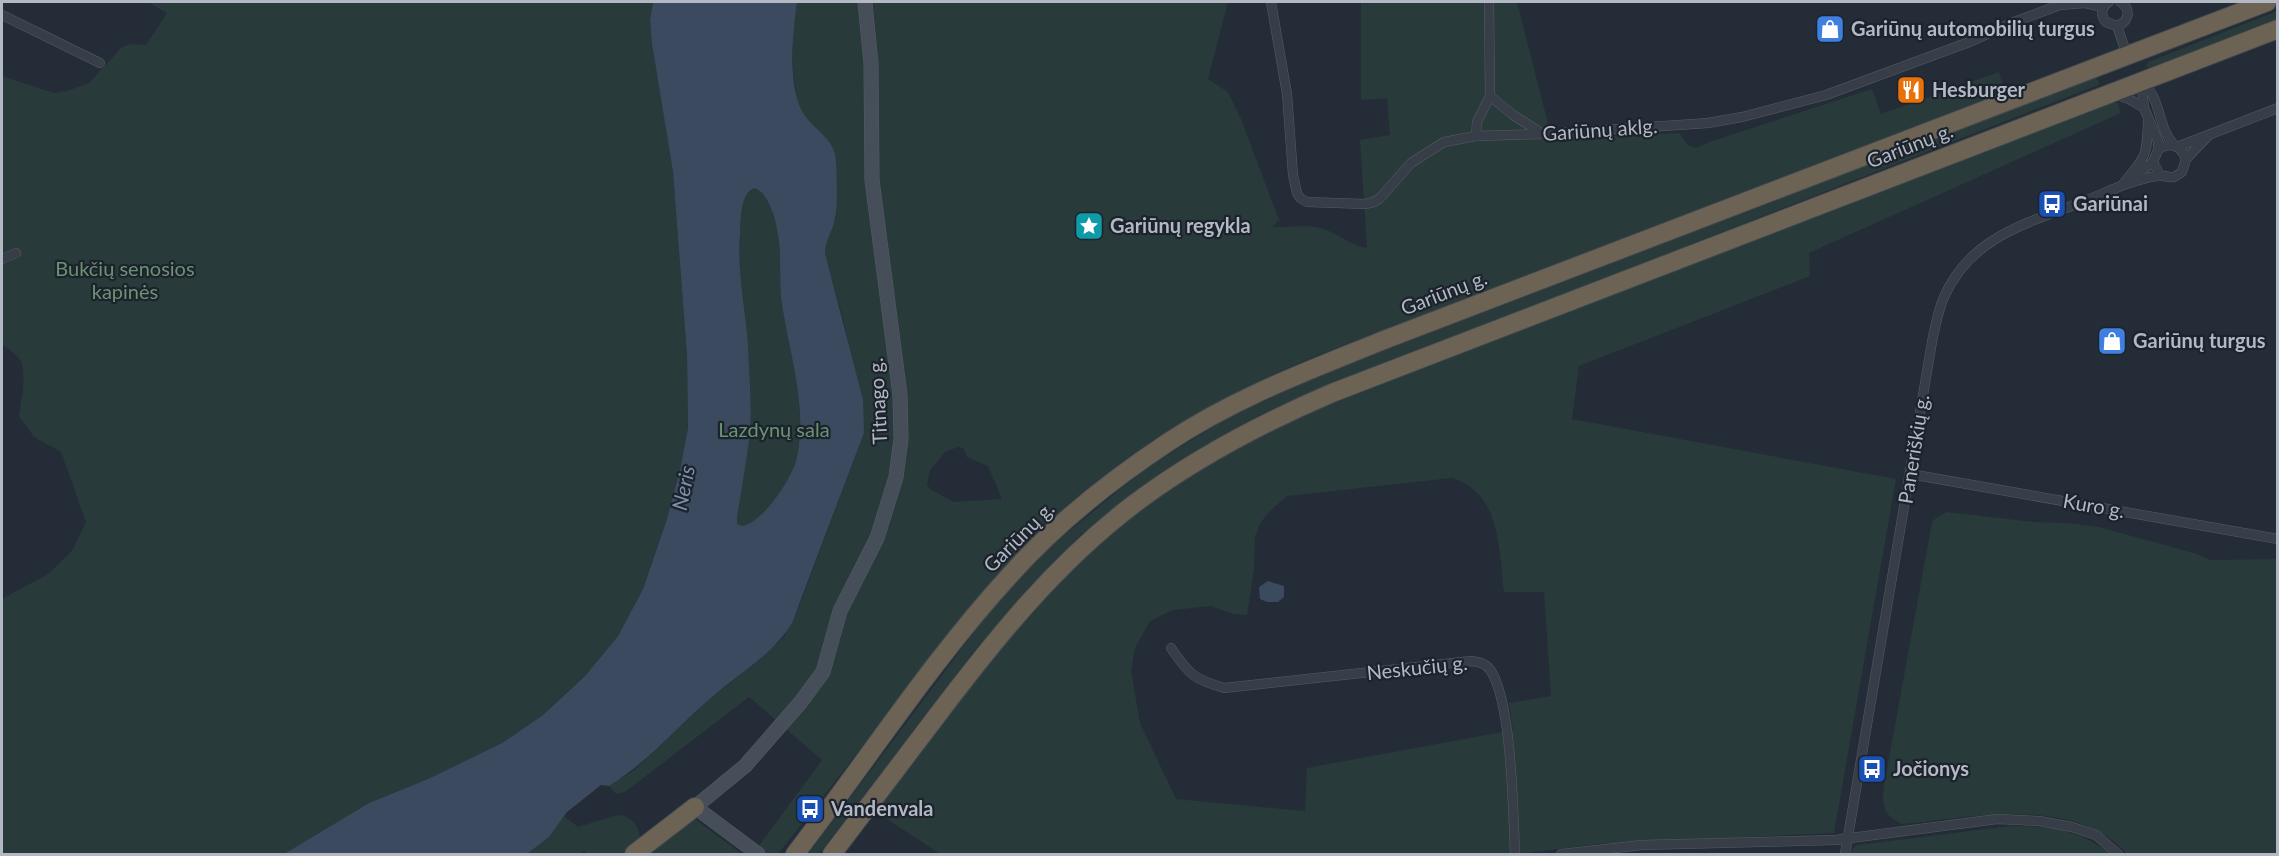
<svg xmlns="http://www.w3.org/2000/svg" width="2279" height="856" viewBox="0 0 2279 856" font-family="Lato,sans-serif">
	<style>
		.green { fill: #293a3a; fill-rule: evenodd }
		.water { fill: #3b4a5e; fill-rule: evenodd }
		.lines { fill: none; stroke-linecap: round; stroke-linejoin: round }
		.street-casing { stroke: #555c65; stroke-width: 10 }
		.secondary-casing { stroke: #555c65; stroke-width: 15 }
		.highway-casing { stroke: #424952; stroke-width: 20 }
		.street { stroke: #373e48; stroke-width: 9 }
		.secondary { stroke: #464e5a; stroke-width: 14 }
		.highway { stroke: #6d6355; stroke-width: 18 }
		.labels { text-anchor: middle; stroke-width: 4.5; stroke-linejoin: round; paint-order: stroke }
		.poi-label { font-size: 20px; font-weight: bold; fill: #b2b9c4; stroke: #1c232c; text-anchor: start }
		.street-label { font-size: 20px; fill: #b2b9c4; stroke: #1c232c }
		.park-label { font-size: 20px; fill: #6c9274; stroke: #1c232c }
		.water-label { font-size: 21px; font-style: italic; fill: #7d90a9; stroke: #1c232c }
	</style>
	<rect width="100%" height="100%" fill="#242c37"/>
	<g class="green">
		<path d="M148,2H653L650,20L652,44L673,172L687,355L688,428L680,470L666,522L643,589L618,636L585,676L543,715L502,743L428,779L369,803L284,854H2V599L48,574L72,551L86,522L61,452L34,437L19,416C21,403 26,377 22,364C19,355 9,350 2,345V76L54,93L67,91L89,83L122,47L131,44L146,45L167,13Z"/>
		<path d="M797,2H858L865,58L878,55L873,2H1228L1208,79L1228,92L1241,119L1279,220L1272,227C1291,228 1305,223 1324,229C1339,234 1350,245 1367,248L1360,140L1390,135L1387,98L1361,100V2H1517L1552,139L1679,133L1688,145L1696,148L1712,141L1872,89L1881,114L1999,72L2003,86L1993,97L1316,356C1223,395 1136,444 1061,512C995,571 942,641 889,711C853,759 815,807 778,854H753L822,760L749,697L625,792L616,794L609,786L633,771L712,697L757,662L784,637L801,601L864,433L845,327L825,253V244L836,217L797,99L793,74V31ZM958,447L963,448L967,457L988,466L1002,499L954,502L930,489L927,484L930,470L945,452Z"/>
		<polygon points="2277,11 2277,21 2151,69 2146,66 2148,62"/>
		<polygon points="2093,78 2096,78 2099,83 2098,85 1325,387 1262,414 1199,449 1138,491 1080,535 1029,587 973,652 819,854 808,854 990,611 1051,546 1145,469 1224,420 1313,378"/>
		<path d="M2110,103H2118L2121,113L1809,253L1810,276L1579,366L1572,419L1896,479L1834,833L1597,844L1517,854H940L878,813L882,804C955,705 1026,600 1123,522C1192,466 1272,429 1353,394ZM1452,478C1501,492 1499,551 1504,592H1544L1551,696L1509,703L1513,730L1307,768L1305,811L1176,799L1140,723L1131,671L1135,648L1150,621L1173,610L1211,606L1233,614L1247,615L1254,569L1255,536L1261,522L1271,510L1287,496Z"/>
		<path d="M754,188C768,191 775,217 777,230C782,252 779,276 781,298C788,350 808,404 797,457C793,477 764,521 743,526L737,524V518C741,492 746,466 749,440C753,409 749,375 748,343C745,306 737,271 740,234C741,219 740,196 754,188Z"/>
		<path d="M1947,512L2033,522L2067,523L2099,527L2194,553L2211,560L2277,559V854H2127C2076,795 1972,817 1902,824C1883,815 1882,806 1884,786L1932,522L1937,517Z"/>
		<path d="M623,815C635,821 638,826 640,838L624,854H588L584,851L578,854H527L549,837L564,816L578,827L614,816Z"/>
		<polygon points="692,817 742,854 640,854"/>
		<path d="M2010,826C2053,827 2075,828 2111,854H1851L1852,849L1858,845Z"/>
	</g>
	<g class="water">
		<path d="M653,2H797C793,33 787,82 802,111C810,127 830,135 835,154C837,163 838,209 835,218C833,231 825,240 825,253L863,400L864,433L792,623C772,656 739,673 711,698C676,728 648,762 609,786L601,785L567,812L549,837L527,854H284L369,803L428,779L502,743L543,715L585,676L618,636L643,589L666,522L680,470L688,428L687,355L673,172L652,44L650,20ZM754,188C768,192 775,217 777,230C782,252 779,276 781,298C788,350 808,404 797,457C793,477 764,521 743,526L737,524V518C741,492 746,466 749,440C753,409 749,375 748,343C745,306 737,271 740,234C741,219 740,195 754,188Z"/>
		<polygon points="1268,581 1284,586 1284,597 1278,602 1267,602 1260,599 1259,587"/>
	</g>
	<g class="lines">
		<g class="street-casing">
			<g id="street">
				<polyline points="1271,2 1287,94 1293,175 1297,193 1300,198 1307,202 1365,204 1374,202 1380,198 1411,163 1444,142 1476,136 1544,134 1708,123 1742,117 1826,95 1972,41 2014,22 2060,5 2085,3 2103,7"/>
				<polyline points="1489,2 1490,96 1513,115 1543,134"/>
				<path d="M2109,2C2101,7 2100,15 2106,22L2117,26C2129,22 2132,9 2120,2"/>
				<polyline points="2,15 100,63"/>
				<polyline points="2117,26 2127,55"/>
				<polyline points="2141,81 2144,108 2158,141 2158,150 2153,162 2160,175"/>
				<path d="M2141,81C2163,100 2156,125 2174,145"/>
				<polyline points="2114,94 2129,99 2144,108"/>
				<polyline points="1476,136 1477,122 1490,96"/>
				<polyline points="2177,147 2278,108"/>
				<polyline points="2186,159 2208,136"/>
				<polyline points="2130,179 2153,162"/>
				<path d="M2123,184C2147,155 2147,156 2148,120"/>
				<polyline points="2,259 16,253"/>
				<polyline points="1910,474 2278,539"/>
				<path d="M1171,648C1189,674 1193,679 1224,688L1471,661C1479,662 1486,663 1491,671C1512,704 1513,812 1515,854"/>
				<polyline points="1561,854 1642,845 1835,840 1997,819 2039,821 2072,827 2096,835 2118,854"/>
				<path d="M1845,854L1932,342C1935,327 1938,311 1944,297C1969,240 2021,225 2074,205C2102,195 2127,181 2156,176C2162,174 2167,178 2174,177L2182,172L2186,159C2181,145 2169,141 2158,150"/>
			</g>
		</g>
		<g class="secondary-casing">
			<polyline id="secondary" points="758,854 695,807 745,766 800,703 823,672 840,611 877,538 896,477 901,439 900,395 872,180 871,63 865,2"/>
		</g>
		<g class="highway-casing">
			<g id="highway">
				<polyline points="634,854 695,807"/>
				<path d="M795,854C867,761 931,661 1011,574C1056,524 1111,480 1167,443C1234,398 1310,370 1384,340L2267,2"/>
				<path d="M832,854C866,809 901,763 936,717C995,639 1056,563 1134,504C1195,458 1262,423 1332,393L2278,29"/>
			</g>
		</g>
		<use href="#street" class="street"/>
		<use href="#secondary" class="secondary"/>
		<use href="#highway" class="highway"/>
	</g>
	<defs>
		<g id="shop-square" transform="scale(1.5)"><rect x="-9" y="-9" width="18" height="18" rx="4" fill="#3f7fe0" stroke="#1c232c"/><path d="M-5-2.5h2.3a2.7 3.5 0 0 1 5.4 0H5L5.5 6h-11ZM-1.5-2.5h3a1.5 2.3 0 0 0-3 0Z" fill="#fff"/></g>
		<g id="restaurant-square" transform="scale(1.5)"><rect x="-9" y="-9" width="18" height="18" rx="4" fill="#e8710a" stroke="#1c232c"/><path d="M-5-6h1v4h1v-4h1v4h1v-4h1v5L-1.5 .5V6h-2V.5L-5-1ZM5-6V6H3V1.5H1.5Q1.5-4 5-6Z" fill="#fff"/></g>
		<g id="bus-square" transform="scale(1.5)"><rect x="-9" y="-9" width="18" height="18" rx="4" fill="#1a4fb4" stroke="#1c232c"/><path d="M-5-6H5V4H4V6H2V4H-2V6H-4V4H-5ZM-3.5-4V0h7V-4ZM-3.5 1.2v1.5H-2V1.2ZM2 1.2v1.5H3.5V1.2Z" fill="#fff"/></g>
		<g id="sight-square" transform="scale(1.5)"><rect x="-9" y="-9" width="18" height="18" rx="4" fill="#0f9aa8" stroke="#1c232c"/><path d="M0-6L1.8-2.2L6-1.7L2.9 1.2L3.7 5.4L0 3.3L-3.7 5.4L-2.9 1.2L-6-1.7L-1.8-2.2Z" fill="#fff"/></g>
	</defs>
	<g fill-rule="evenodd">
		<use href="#shop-square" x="1830" y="29"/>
		<use href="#restaurant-square" x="1911" y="90"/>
		<use href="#bus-square" x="2052" y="204"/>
		<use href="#sight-square" x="1089" y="226"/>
		<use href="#shop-square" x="2112" y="341"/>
		<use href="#bus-square" x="1872" y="769"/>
		<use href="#bus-square" x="810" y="809"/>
	</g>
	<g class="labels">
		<g class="poi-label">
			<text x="1851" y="36">Gariūnų automobilių turgus</text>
			<text x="1932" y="97">Hesburger</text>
			<text x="2073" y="211">Gariūnai</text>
			<text x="1110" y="233">Gariūnų regykla</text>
			<text x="2133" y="348">Gariūnų turgus</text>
			<text x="1893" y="776">Jočionys</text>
			<text x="831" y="816">Vandenvala</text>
		</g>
		<g class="street-label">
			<text transform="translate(1600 130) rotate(-4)" y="7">Gariūnų aklg.</text>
			<text transform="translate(1910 146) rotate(-21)" y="7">Gariūnų g.</text>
			<text transform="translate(1444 293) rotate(-21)" y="7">Gariūnų g.</text>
			<text transform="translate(878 401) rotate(-93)" y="7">Titnago g.</text>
			<text transform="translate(1914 449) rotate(-81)" y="7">Paneriškių g.</text>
			<text transform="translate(2094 506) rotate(10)" y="7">Kuro g.</text>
			<text transform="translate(1019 537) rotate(-45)" y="7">Gariūnų g.</text>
			<text transform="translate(1417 668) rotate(-6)" y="7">Neskučių g.</text>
		</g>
		<g class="park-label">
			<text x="125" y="276">Bukčių senosios<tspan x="125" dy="23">kapinės</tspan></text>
			<text x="774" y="437">Lazdynų sala</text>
		</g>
		<g class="water-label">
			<text transform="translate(684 488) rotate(-79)" y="7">Neris</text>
		</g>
	</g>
	<rect width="2279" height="856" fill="none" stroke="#b2b9c4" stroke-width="6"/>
</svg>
